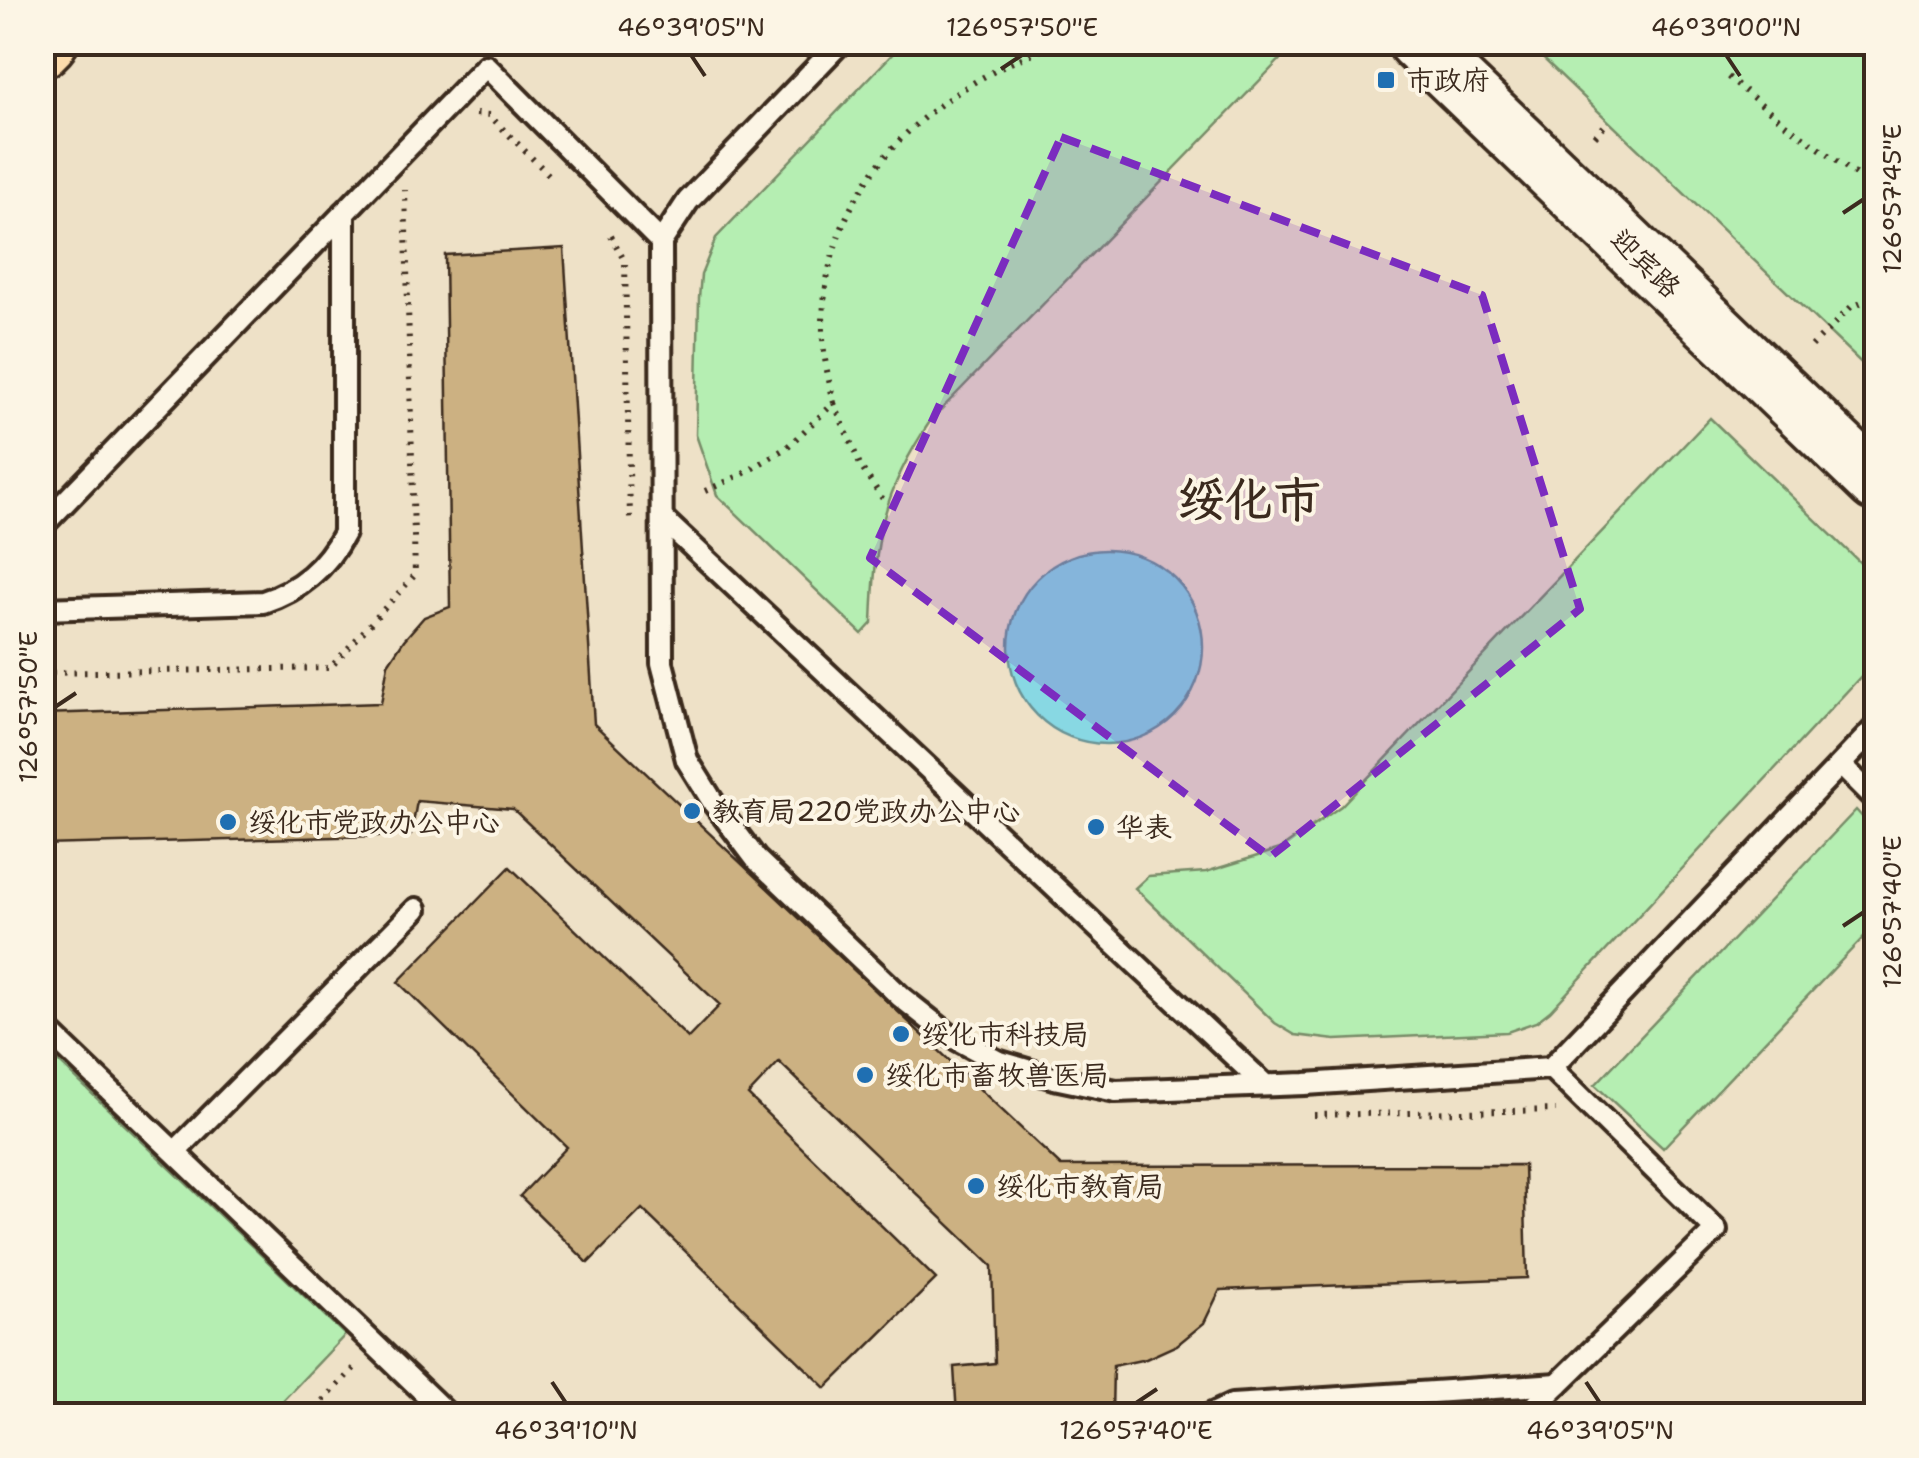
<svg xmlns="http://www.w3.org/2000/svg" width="1919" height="1458" viewBox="0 0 1919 1458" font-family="'Shantell Sans','LXGW WenKai TC',sans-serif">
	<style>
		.green { fill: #b5eeb2; stroke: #788c68; stroke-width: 2.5 }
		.water { fill: #88d8e3; stroke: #699294; stroke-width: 2.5 }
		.building { fill: #ccb182; stroke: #3b2a1e; stroke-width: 2.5 }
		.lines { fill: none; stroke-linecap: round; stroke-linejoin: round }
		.service-casing { stroke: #3b2a1e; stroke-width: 28 }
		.secondary-casing { stroke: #3b2a1e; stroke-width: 62 }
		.primary-casing { stroke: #3b2a1e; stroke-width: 62 }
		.path { stroke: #3b2a1e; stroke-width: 6; stroke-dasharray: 2.5 8; stroke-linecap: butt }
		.service { stroke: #fcf5e5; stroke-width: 20 }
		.secondary { stroke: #fcf5e5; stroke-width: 55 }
		.primary { stroke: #fddcac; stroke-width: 55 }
		.marked { fill: #7b2cbf; fill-opacity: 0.2; stroke: #7b2cbf; stroke-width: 8; stroke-dasharray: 20 12; stroke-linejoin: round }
		.ticks { fill: none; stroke: #3b2a1e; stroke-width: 4 }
		.poi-dot { fill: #1f6fb2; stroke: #fcf5e5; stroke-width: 4 }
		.labels { text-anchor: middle; stroke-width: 8; stroke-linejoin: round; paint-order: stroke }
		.poi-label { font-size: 28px; fill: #3b2a1e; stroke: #fcf5e5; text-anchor: start }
		.street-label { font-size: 28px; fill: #3b2a1e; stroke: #fcf5e5 }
		.town-label { font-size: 48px; font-weight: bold; fill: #3b2a1e; stroke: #fcf5e5 }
		.neatline { fill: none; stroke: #3b2a1e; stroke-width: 4 }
		.ticks-label { font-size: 25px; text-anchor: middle; fill: #3b2a1e }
	</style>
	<rect width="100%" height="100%" fill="#eee1c7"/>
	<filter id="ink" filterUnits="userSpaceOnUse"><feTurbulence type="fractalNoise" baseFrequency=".01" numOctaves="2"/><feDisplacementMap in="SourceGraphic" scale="20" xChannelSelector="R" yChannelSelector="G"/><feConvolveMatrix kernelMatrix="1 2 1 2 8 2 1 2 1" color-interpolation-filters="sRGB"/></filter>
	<g filter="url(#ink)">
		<g class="green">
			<path d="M903,43H1296L931,420C882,492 875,538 872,623L862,634L717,495L696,435L699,298L701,275L716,238Z"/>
			<polygon points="1527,43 1876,43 1876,377"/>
			<polygon points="1710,418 1876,578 1876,660 1550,1011 1536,1022 1507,1032 1335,1040 1295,1035 1275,1023 1135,888 1148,876 1206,872 1280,849 1341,806"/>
			<polygon points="1856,810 1876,832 1876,924 1663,1148 1595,1085"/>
			<polygon points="42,1046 345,1335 269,1415 43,1415"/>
		</g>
		<circle class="water" cx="1106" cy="647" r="97"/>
		<polygon class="building" points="564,248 594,724 1061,1166 1524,1165 1527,1278 1220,1290 1204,1323 1177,1345 1146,1359 1113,1366 1112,1416 957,1416 954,1367 995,1363 992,1266 779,1062 748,1095 936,1279 826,1388 642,1209 588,1263 520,1196 567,1147 398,982 510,867 688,1038 720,1005 513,809 417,801 411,835 42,845 42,714 381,703 388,664 404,640 424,617 450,607 445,255"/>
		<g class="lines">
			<g class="service-casing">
				<g id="service">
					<polyline points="841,42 688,201 661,242 662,663 687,760 713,802 756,859 901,997 949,1035 997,1061 1054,1078 1116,1091 1305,1084 1551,1068 1876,727"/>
					<polyline points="663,519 1265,1085"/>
					<polyline points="42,526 486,66 661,242"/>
					<path d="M42,609L263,602C300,590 326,568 344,533V213"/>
					<polyline points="1841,765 1876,800"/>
					<polyline points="42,1025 449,1416"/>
					<polyline points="175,1152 416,909"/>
					<polyline points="1208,1416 1232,1405 1558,1384"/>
					<polyline points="1525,1416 1716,1230 1551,1068"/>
				</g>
			</g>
			<g class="secondary-casing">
				<polyline id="secondary" points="1416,42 1876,483"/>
			</g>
			<g class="primary-casing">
				<polyline id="primary" points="42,49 49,42"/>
			</g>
			<g class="path">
				<polyline points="1728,77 1784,123 1876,189"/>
				<polyline points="476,114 489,115 552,178"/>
				<polyline points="1595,136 1609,121"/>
				<polyline points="611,236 625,262 630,520"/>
				<polyline points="1812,346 1851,307 1876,297"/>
				<polyline points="834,403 861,467 887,505"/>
				<path d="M705,491L743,474L786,448L834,403C829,380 823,357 823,334C820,184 930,86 1064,42"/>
				<polyline points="42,673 330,668 415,575 405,190"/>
				<polyline points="1314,1115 1556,1110"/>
				<polyline points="309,1416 358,1364"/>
			</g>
			<use href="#service" class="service"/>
			<use href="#secondary" class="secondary"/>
			<use href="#primary" class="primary"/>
		</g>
	</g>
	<path class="marked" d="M1061,137L1482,295L1580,609L1270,857L870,558Z"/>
	<path class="ticks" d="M691,55L705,76M1726,55L1740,76M1001,69L1022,55M1843,213L1864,199M55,707L76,693M1843,926L1864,912M552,1382L566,1403M1586,1382L1600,1403M1136,1403L1157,1389"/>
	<g class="poi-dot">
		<rect x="1376" y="70" width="20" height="20" rx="5"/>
		<circle cx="692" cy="811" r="10"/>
		<circle cx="228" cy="822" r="10"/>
		<circle cx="1096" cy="827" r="10"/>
		<circle cx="901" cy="1034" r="10"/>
		<circle cx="865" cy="1075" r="10"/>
		<circle cx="976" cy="1186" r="10"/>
	</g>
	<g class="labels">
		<g class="poi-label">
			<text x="1406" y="90">市政府</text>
			<text x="712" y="821">教育局220党政办公中心</text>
			<text x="248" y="832">绥化市党政办公中心</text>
			<text x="1116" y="837">华表</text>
			<text x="921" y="1044">绥化市科技局</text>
			<text x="885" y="1085">绥化市畜牧兽医局</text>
			<text x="996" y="1196">绥化市教育局</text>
		</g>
		<g class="street-label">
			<text transform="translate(1646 263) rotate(44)" y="10">迎宾路</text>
		</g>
		<g class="town-label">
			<text x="1249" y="516">绥化市</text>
		</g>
	</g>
	<rect width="1919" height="1458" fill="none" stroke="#fcf5e5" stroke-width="110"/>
	<rect x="55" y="55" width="1809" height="1348" class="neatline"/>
	<g class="ticks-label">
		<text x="691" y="36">46°39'05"N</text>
		<text x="1022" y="36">126°57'50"E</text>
		<text x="1726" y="36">46°39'00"N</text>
		<text transform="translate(1892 199) rotate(-90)" y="9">126°57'45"E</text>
		<text transform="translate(28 707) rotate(-90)" y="9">126°57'50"E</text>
		<text transform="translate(1892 912) rotate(-90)" y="9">126°57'40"E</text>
		<text x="566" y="1439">46°39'10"N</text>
		<text x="1136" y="1439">126°57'40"E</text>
		<text x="1600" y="1439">46°39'05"N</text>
	</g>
</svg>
